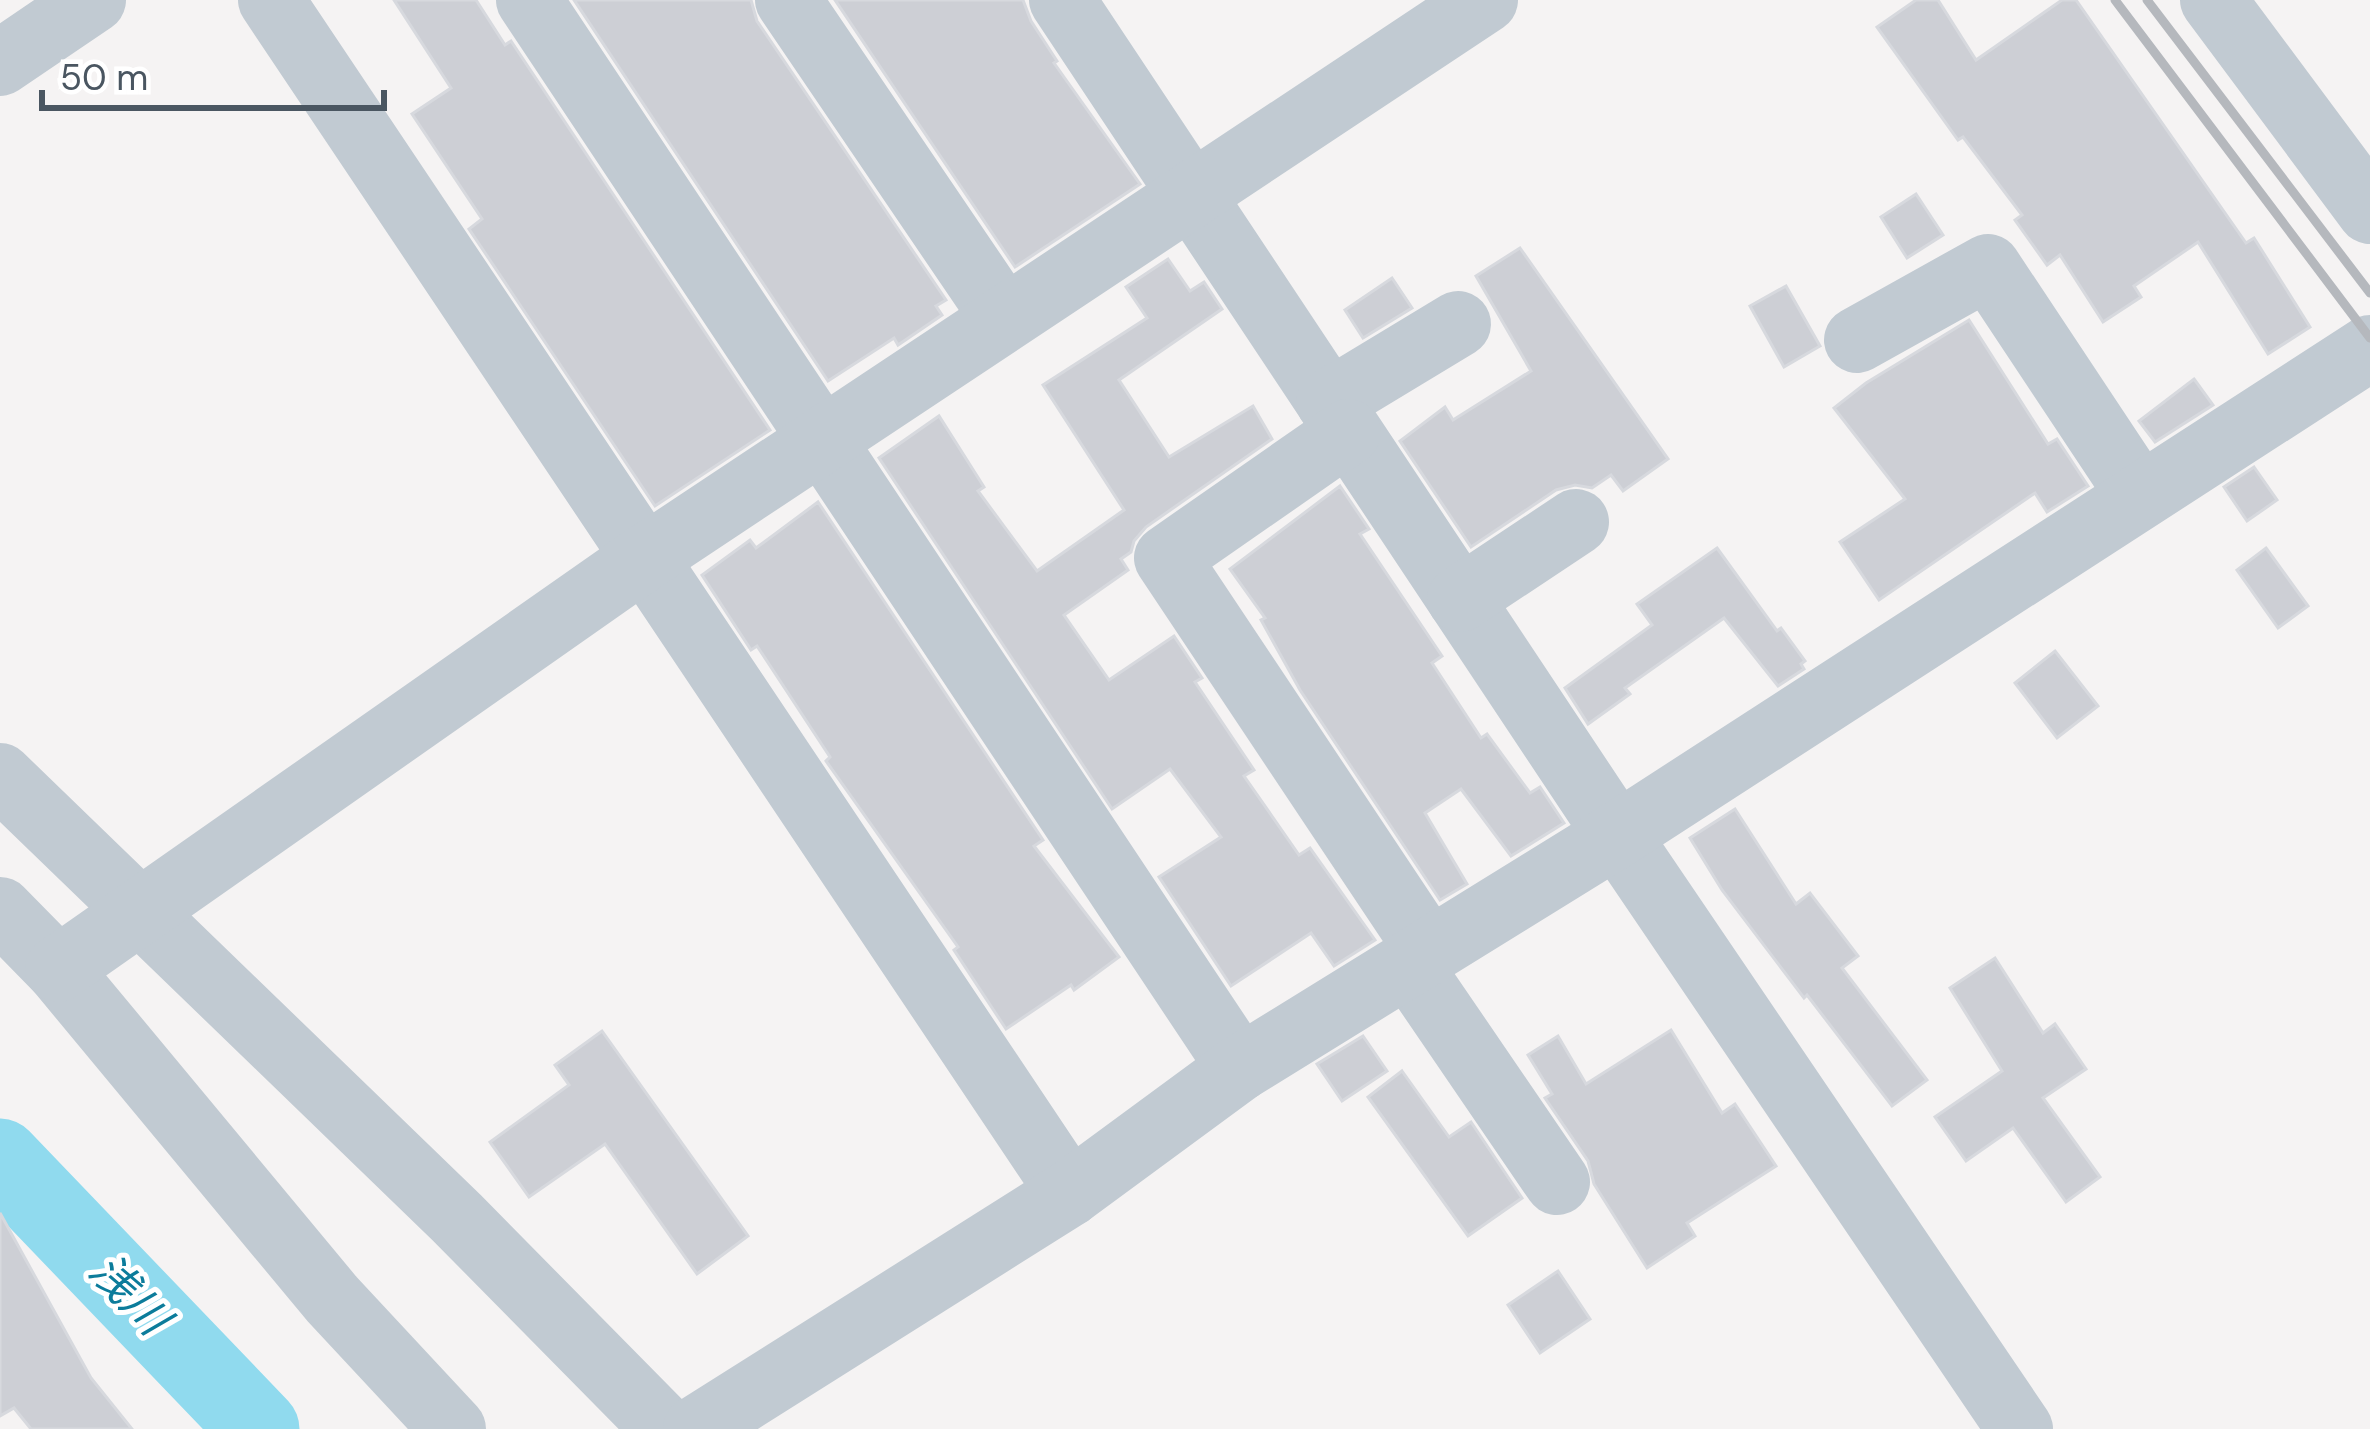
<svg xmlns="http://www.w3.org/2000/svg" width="2370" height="1429" viewBox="0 0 2370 1429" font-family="'DM Sans','Noto Sans JP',sans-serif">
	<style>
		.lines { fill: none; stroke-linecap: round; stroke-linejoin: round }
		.river { stroke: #90daee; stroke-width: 81 }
		.building { fill: #cdcfd5; stroke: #d7d9de; stroke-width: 3 }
		.minor { stroke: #c1cad2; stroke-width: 66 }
		.rail { stroke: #b5b8bd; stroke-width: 9 }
		.labels { text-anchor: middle; stroke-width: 10; stroke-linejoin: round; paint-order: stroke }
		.water-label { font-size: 45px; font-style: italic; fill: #0c7c9b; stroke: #fff }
	</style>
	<rect width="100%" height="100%" fill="#f5f3f3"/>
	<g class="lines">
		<polyline class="river" points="0,1159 259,1429"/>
	</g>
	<g class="building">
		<polygon points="394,0 476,0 505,45 511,41 770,430 655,506 469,229 482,219 412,114 451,88"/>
		<polygon points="574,0 751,0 757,21 946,300 936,306 942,315 898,345 894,338 828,381"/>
		<polygon points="835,0 1023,0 1031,21 1057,61 1054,63 1140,184 1015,267"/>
		<polygon points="1916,0 1938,0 1976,60 2062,0 2076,0 2246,243 2254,238 2310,327 2268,354 2198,242 2134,286 2141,297 2103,322 2060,255 2047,265 2015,220 2022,215 1963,137 1958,140 1877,27"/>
		<polygon points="1916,194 1943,235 1907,258 1881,217"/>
		<polygon points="1520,248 1668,459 1623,491 1611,475 1592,488 1575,485 1556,490 1471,547 1400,441 1445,407 1453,420 1531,371 1476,276"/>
		<polygon points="1168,259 1190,291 1204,282 1222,309 1119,380 1169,457 1253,406 1272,439 1146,527 1134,541 1131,552 1121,559 1128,570 1064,615 1109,680 1174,636 1202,678 1195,682 1254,770 1244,776 1299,855 1310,848 1375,940 1334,966 1311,933 1231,986 1159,877 1221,837 1170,769 1112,809 879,458 939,416 984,487 978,491 1037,571 1124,510 1043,385 1147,318 1126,287"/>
		<polygon points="1392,278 1412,308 1363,338 1345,310"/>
		<polygon points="1786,286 1820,346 1784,367 1750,306"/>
		<polygon points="1969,320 2048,444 2057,439 2088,486 2047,512 2035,493 1879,600 1840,542 1905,499 1834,408 1866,383"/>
		<polygon points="2194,379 2213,405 2155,442 2139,421"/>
		<polygon points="2254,467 2277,500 2247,521 2224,487"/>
		<polygon points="1340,486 1369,529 1360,534 1442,656 1432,663 1481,738 1487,734 1530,793 1540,787 1564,823 1511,856 1461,789 1425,813 1467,884 1440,900 1300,690 1261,620 1265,618 1230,569"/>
		<polygon points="818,502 1043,840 1034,846 1119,957 1074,990 1071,985 1006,1029 954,950 958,947 826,761 830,757 757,646 751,650 702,575 750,540 756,548"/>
		<polygon points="1717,548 1777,631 1781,628 1805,661 1801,664 1804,669 1778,686 1724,618 1625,688 1630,694 1588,724 1565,688 1652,625 1637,604"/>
		<polygon points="2266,548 2308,606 2278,628 2237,570"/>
		<polygon points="2055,651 2098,706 2057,738 2015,683"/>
		<polygon points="1735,809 1796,904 1810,893 1858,956 1842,968 1927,1080 1892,1106 1807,995 1804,998 1722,890 1690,838"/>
		<polygon points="1995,958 2043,1033 2055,1024 2086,1069 2043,1098 2100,1177 2066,1202 2013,1128 1966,1161 1935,1117 2002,1071 1950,988"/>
		<polygon points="1671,1030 1722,1113 1735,1104 1776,1166 1687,1223 1695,1236 1647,1268 1594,1184 1588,1161 1545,1098 1552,1094 1528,1055 1558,1036 1586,1084"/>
		<polygon points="602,1031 748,1236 697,1274 605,1144 529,1197 490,1142 569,1085 555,1065"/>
		<polygon points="1363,1036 1387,1071 1342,1101 1317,1064"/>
		<polygon points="1402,1071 1449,1137 1471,1122 1522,1198 1468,1236 1368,1097"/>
		<polygon points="0,1213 91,1378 132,1429 31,1429 14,1408 0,1416"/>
		<polygon points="1558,1271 1590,1319 1540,1353 1508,1305"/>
	</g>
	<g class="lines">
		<g class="minor">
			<polyline points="271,0 1070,1193"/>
			<polyline points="529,0 1240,1068"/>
			<polyline points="788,0 1004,318"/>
			<polyline points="1062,0 1617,835 2020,1429"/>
			<polyline points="2213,0 2370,211"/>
			<polyline points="0,63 93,0"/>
			<polyline points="1857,340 1988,267 2140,496"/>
			<polyline points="1329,402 1458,324"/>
			<polyline points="1348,432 1167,558 1429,951"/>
			<polyline points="1460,599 1576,522"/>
			<polyline points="0,776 457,1218 665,1429"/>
			<polyline points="0,910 58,969 332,1299 453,1429"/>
			<polyline points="1408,964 1557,1182"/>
			<polyline points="58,969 643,559 1485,0"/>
			<polyline points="696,1429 1070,1193 1240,1068 1617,835 2370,348"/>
		</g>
		<g class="rail">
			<polyline points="2115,0 2370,338"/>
			<polyline points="2147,0 2370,293"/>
		</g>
	</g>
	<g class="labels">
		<g class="water-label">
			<text transform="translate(130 1294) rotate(46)" y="16">浅川</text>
		</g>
	</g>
	<path d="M42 90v18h342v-18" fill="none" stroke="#4a5661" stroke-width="6"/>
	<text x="60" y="90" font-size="36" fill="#4a5661" stroke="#ffffff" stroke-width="9" paint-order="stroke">50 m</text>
</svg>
